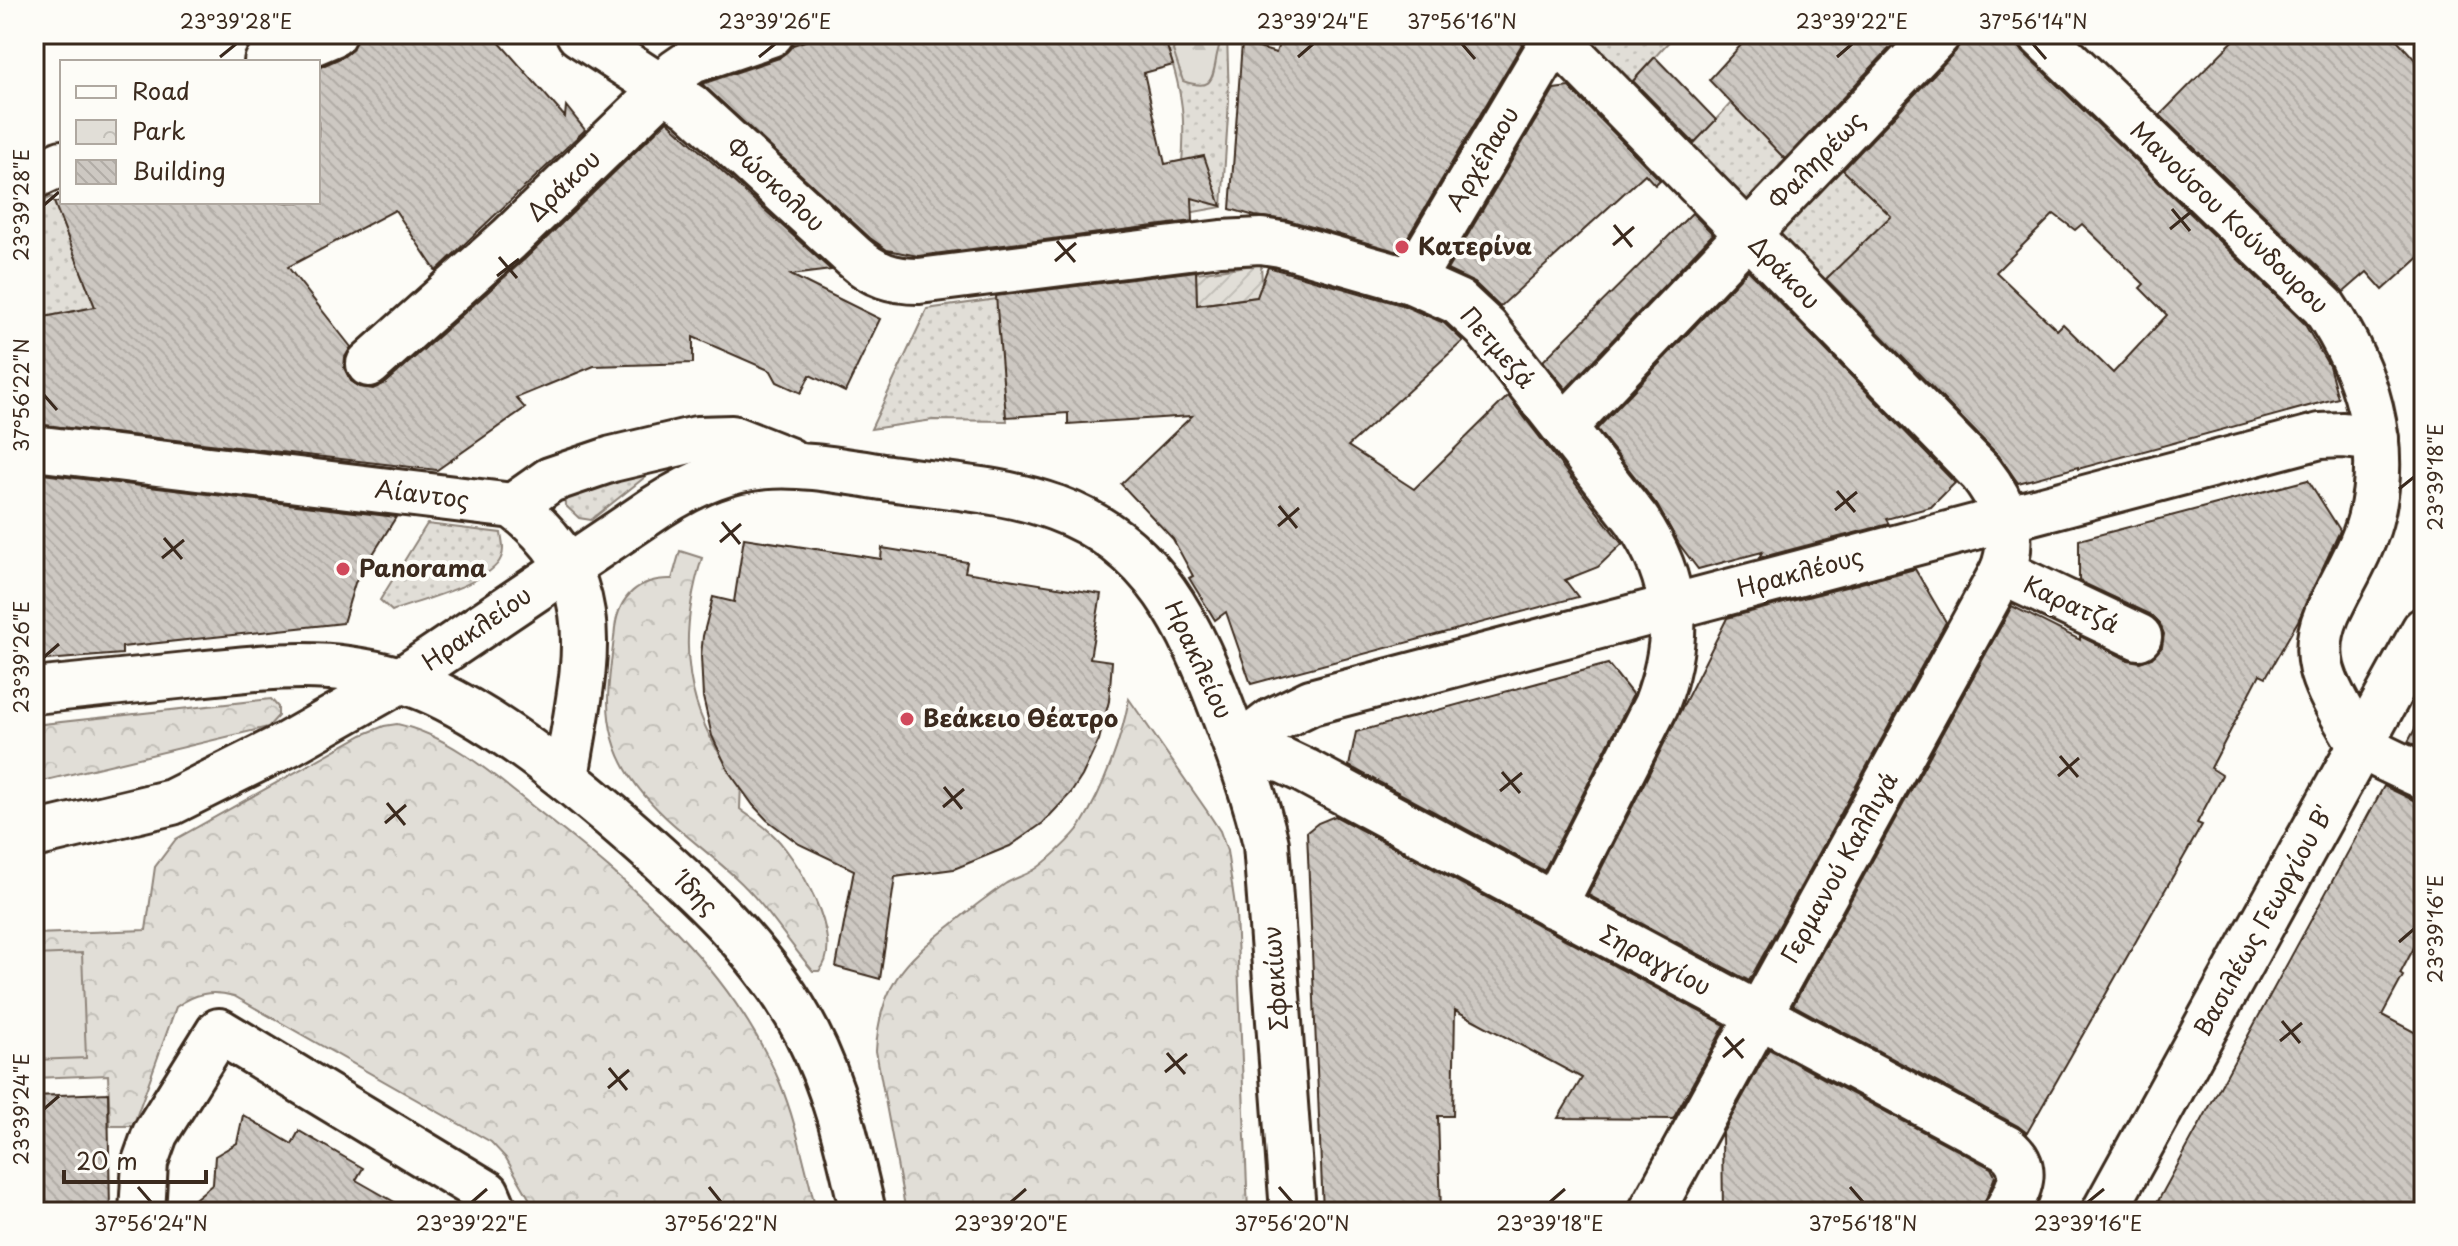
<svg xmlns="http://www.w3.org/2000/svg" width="2458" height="1246" viewBox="0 0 2458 1246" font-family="'Playpen Sans',sans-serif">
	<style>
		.grass { fill: url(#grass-dots); stroke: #8e847a; stroke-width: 2 }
		.forest { fill: url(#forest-firs); stroke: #8e847a; stroke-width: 2 }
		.park { fill: url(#park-crowns); stroke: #8e847a; stroke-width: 2 }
		.garden { fill: url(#garden-furrows); stroke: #8e847a; stroke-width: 2 }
		.pitch { fill: #e1ded7; stroke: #8e847a; stroke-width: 2 }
		.building { fill: url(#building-back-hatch); stroke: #3b2a1e; stroke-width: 2; fill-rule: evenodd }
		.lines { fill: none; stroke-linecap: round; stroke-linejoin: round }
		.minor-casing { stroke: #3b2a1e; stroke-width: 50 }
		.minor { stroke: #fdfcf7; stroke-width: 44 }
		.ticks { fill: none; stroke: #3b2a1e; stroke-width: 3 }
		.poi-dot { fill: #d1495b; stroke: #fdfcf7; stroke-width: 3 }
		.labels { text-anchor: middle; stroke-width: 8; stroke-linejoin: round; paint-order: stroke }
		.street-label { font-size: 24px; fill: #3b2a1e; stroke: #fdfcf7 }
		.poi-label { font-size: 24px; font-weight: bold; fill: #3b2a1e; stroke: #fdfcf7; text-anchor: start }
		.neatline { fill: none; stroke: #3b2a1e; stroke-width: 3 }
		.ticks-label { font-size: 20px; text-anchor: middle; fill: #3b2a1e }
	</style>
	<defs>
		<pattern id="grass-dots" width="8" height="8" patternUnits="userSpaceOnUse" patternTransform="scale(2)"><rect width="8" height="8" fill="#e1ded7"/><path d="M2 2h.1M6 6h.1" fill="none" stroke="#c2bfb8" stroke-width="1.8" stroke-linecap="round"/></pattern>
		<pattern id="forest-firs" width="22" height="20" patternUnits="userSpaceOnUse" patternTransform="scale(2)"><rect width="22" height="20" fill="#e1ded7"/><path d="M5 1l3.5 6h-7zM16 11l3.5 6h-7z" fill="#c2bfb8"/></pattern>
		<pattern id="park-crowns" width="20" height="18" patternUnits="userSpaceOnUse" patternTransform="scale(2)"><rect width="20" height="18" fill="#e1ded7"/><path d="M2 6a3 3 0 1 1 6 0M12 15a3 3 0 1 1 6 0" fill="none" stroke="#c2bfb8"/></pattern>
		<pattern id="garden-furrows" width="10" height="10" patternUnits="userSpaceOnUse" patternTransform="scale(2)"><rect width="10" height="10" fill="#e1ded7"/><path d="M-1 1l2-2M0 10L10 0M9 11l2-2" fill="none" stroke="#c2bfb8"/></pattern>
		<pattern id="building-back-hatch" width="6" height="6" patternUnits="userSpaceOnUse" patternTransform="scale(2)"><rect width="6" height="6" fill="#cdc8c2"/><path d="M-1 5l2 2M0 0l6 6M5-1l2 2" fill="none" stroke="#b1aca6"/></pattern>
	</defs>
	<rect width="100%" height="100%" fill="#fdfcf7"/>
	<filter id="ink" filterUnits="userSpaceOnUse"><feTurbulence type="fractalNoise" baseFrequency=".0125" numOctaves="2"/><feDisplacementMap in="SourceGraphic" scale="16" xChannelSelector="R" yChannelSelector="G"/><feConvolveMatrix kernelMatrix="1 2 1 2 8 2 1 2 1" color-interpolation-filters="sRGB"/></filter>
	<g filter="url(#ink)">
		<g class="grass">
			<path d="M1163,34H1227L1229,101L1222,207L1177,215C1180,180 1186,143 1182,108C1179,82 1171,58 1163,34Z"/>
			<polygon points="1579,34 1676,34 1629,85"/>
			<polygon points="1731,103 1787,161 1745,205 1690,148"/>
			<polygon points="1840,167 1891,216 1822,283 1775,236"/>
			<polygon points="52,197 95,307 34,319 34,205"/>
			<polygon points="997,299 1007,421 933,420 871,429 927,309"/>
			<polygon points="669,458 591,520 579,518 565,505 564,492"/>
			<path d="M427,524L501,533C502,542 505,550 501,558C491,583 418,601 392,611L380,600Z"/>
		</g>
		<path class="forest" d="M1192,34H1221C1221,43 1217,51 1216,60C1212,84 1209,90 1183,81L1173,50L1176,43Z"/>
		<g class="park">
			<path d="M680,551L702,558C676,642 684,715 741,783L740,809C750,817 761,823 770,832C795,853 848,942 819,971H813C786,940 766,905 735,877C679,825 608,788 608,701C608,677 613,652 615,628C619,596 639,578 672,579Z"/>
			<polygon points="271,699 278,707 278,716 268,727 34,783 34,725"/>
			<path d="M1129,699L1207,811L1220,831L1227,851L1236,912L1248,1212H906L876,1051C879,988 903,962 951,925C968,911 986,897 1005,884C1013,879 1023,876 1032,871C1044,865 1074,836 1081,825C1104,788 1121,741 1129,699Z"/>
			<path d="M397,724C449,735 496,777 536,809C633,885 731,967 780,1083C797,1124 805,1170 817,1212H537L506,1158L491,1142L234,996C211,990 195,993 176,1007L133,1126H110L108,1075L34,1078V934L146,930L155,867L176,839L362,735L384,726Z"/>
		</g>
		<polygon class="garden" points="1261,264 1262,283 1257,297 1197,305 1196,273"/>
		<polygon class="pitch" points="82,953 86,1058 34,1060 34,955"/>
		<g class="building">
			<polygon points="357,34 492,34 565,117 566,106 585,130 436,271 395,210 288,267 351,347 345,357 344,368 351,381 360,387 373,389 386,383 526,258 667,121 831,270 791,275 880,319 845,392 810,375 801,393 777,382 771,371 693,337 693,363 594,366 516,398 525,408 437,470 34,424 34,319 95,307 54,202 318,202 318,68 343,57 352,50"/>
			<polygon points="825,34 1163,34 1173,65 1144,73 1165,164 1204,156 1221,206 1192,198 1193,221 918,256 887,250 870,238 702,84 779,58 793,45"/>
			<polygon points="1282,34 1528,34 1399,252 1288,220 1255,216 1230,209 1242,43 1276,53"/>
			<polygon points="1751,34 1903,34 1785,159 1709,80"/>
			<path d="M1962,34H2016V42L2023,52L2304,323L2329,366L2338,398L2078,469V467L2018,483L1999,456L1826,279L1891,216L1843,170L1956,51ZM2054,214L2075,230L2082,224L2144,284L2140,288L2167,315L2113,373L2063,324L2057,330L1996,272Z"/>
			<polygon points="2240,34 2392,34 2424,70 2424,253 2383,290 2367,272 2344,292 2160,115"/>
			<polygon points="1655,57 1716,120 1694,143 1633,81"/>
			<polygon points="1569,87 1660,180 1655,185 1645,174 1500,307 1475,283 1447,270 1554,89"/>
			<polygon points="1692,213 1713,234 1566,389 1543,361"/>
			<polygon points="1268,267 1402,305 1444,323 1463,341 1348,446 1414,489 1508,396 1622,544 1598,567 1565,580 1578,597 1251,684 1226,612 1215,620 1189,578 1193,576 1173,539 1121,484 1192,416 1068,424 1068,413 1006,417 996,296 1196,271 1197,305 1257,297"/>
			<polygon points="1748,270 1955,483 1931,507 1886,519 1889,524 1759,558 1762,552 1698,569 1679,544 1657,505 1597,429"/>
			<polygon points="34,473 396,517 355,583 343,623 122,647 122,654 34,661"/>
			<polygon points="2308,480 2340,530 2338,535 2298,621 2266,677 2260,674 2211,768 2222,775 2197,823 2202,825 2027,1133 2018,1126 1793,1005 2012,606 2080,640 2080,636 2128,660 2140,662 2152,658 2162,647 2164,634 2160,624 2150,614 2079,581 2079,540"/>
			<polygon points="744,538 881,559 882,548 925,555 967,562 965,572 1101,594 1090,658 1112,661 1109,701 1099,740 1082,776 1071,793 1043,823 1010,846 954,869 895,877 880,979 836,967 854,870 799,844 767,820 753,805 729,772 712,736 703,697 701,656 703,636 713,597 734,602"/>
			<polygon points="1915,569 1946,622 1749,981 1588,895 1727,618"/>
			<polygon points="1608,664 1633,695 1544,871 1349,766 1356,732"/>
			<polygon points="2424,712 2424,749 2408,742"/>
			<polygon points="2384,786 2413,800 2424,802 2424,929 2400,974 2403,976 2382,1015 2424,1037 2424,1212 2179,1212 2158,1201"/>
			<polygon points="1335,816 1725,1025 1673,1119 1558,1118 1582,1078 1455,1010 1453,1116 1438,1116 1441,1212 1323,1212 1307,832 1318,823"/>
			<polygon points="1769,1049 1991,1168 1995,1176 1981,1212 1723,1212 1722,1134"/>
			<polygon points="108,1093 110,1212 34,1212 34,1096"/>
			<polygon points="243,1115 292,1144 299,1131 363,1168 356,1180 412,1212 179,1212 213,1184 215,1156 237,1143"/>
		</g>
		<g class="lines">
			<g class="minor-casing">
				<g id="minor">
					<path d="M579,34L690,106L854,257C874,275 893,281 919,281L1221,243L1261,241L1281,244L1411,281L1458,302L1486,328L1637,520C1678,581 1682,636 1656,705L1554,906"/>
					<path d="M1552,34L1981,473C2004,502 2017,537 2002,572L1651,1212"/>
					<path d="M2040,34L2324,307C2366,369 2390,444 2370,520C2361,553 2341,583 2327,614C2310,655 2323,681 2344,717C2349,725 2354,735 2360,743C2369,753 2410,770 2424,777"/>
					<polyline points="267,62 333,34"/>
					<polyline points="34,176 62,163"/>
					<polyline points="1411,281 1555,38"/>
					<polyline points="369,364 509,239 665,88 676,72 692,61 771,34"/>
					<polyline points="1564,427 1938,34"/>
					<path d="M34,448L513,506C615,582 582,671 566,778"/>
					<polyline points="513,506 550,480 612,459 697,439 732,438 788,460"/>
					<polyline points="2002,572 2139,637"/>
					<path d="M34,691C88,685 143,680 197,674C246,669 299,662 348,669C377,673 409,681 435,693C503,725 567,778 623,826C692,886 765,951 807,1033C836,1089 849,1151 863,1212"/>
					<polyline points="1237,748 1272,721 1311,702 2320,436 2343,435 2376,439"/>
					<path d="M1237,748L1284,761L1305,771L2006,1148C2031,1168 2019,1189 2006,1212"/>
					<path d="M34,835L172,802L288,744L401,680L657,507C744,451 793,463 889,478C944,486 1004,489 1056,508C1155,544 1191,626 1225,717C1241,759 1256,800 1266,844L1293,1212"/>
					<polyline points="142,1212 145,1162 155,1134 219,1031 487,1193 495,1212"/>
					<polyline points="2104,1212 2424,630"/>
				</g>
			</g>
			<use href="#minor" class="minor"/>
		</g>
	</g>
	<path class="ticks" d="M1462,44L1475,59M2033,44L2046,59M220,57L236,44M759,57L775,44M1298,57L1313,44M1837,57L1852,44M44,205L59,192M2172,209L2190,231M1614,225L1632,247M2170,229L2192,211M1057,241L1075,262M1613,245L1634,227M499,257L517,278M1055,261L1076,243M497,276L519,259M44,395L57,410M2399,489L2414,477M1837,491L1855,512M1279,506L1297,528M1835,510L1857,492M722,522L740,544M1278,526L1299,508M164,538L182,559M720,542L741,524M162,558L184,540M44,657L59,644M2060,756L2078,777M1502,772L1520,793M2058,776L2079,758M944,787L962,809M1500,791L1522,773M387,803L405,825M943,807L964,789M385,823L406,805M2399,942L2414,929M2282,1021L2300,1043M1725,1037L1743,1058M2280,1041L2302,1023M1167,1053L1185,1074M1723,1057L1744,1039M609,1068L627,1090M1165,1072L1187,1054M608,1088L629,1070M44,1109L59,1096M138,1187L151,1202M709,1187L721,1202M1279,1187L1292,1202M1850,1187L1863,1202M472,1202L487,1189M1011,1202L1026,1189M1550,1202L1565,1189M2088,1202L2104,1189"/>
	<g class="poi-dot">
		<circle cx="1402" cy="247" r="8"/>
		<circle cx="343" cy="569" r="8"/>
		<circle cx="907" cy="719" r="8"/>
	</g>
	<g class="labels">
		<g class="street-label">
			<text transform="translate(1483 159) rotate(-59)" y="8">Αρχέλαου</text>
			<text transform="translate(1817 161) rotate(-46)" y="8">Φαληρέως</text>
			<text transform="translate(775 185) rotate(43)" y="8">Φώσκολου</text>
			<text transform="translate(564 186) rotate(-44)" y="8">Δράκου</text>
			<text transform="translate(2229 218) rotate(44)" y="8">Μανούσου Κούνδουρου</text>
			<text transform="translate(1784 273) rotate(46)" y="8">Δράκου</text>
			<text transform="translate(1497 348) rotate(49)" y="8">Πετμεζά</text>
			<text transform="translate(422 495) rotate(7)" y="8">Αίαντος</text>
			<text transform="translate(1800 573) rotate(-15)" y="8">Ηρακλέους</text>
			<text transform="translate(2071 605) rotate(25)" y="8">Καρατζά</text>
			<text transform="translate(477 629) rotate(-35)" y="8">Ηρακλείου</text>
			<text transform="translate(1198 660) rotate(65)" y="8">Ηρακλείου</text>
			<text transform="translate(1840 868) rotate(-61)" y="8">Γερμανού Καλλιγά</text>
			<text transform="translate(696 894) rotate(45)" y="8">Ίδης</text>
			<text transform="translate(2264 921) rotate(-61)" y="8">Βασιλέως Γεωργίου Β'</text>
			<text transform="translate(1655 961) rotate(28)" y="8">Σηραγγίου</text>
			<text transform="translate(1276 978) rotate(-94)" y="8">Σφακίων</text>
		</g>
		<g class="poi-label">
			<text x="1418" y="255">Κατερίνα</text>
			<text x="359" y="577">Panorama</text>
			<text x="923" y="727">Βεάκειο Θέατρο</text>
		</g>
	</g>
	<rect width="2458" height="1246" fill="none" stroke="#fdfcf7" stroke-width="88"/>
	<rect x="60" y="60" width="260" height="144" fill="#fdfcf7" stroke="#afa8a0" stroke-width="2"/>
	<rect x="76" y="86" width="40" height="12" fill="#fdfcf7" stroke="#afa8a0" stroke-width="2"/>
	<text x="132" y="100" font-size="24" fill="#3b2a1e">Road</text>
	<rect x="76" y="120" width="40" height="24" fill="url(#park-crowns)" stroke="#afa8a0" stroke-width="2"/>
	<text x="132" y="140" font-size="24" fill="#3b2a1e">Park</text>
	<rect x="76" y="160" width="40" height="24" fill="url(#building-back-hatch)" stroke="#afa8a0" stroke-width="2"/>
	<text x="132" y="180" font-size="24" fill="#3b2a1e">Building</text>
	<path d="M64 1170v12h142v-12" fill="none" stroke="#3b2a1e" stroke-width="4"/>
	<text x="76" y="1170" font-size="24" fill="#3b2a1e" stroke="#fdfcf7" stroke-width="6" paint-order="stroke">20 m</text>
	<rect x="44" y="44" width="2370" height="1158" class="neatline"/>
	<g class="ticks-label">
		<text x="236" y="29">23°39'28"E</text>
		<text x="775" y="29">23°39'26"E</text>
		<text x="1313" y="29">23°39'24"E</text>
		<text x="1462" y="29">37°56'16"N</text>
		<text x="1852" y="29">23°39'22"E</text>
		<text x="2033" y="29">37°56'14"N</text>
		<text transform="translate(22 205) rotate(-90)" y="7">23°39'28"E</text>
		<text transform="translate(22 395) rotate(-90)" y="7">37°56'22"N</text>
		<text transform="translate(2436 477) rotate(-90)" y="7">23°39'18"E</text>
		<text transform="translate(22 657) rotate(-90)" y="7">23°39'26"E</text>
		<text transform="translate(2436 929) rotate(-90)" y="7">23°39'16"E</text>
		<text transform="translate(22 1109) rotate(-90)" y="7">23°39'24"E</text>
		<text x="151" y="1231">37°56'24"N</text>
		<text x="472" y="1231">23°39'22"E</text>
		<text x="721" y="1231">37°56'22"N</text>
		<text x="1011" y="1231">23°39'20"E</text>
		<text x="1292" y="1231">37°56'20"N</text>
		<text x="1550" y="1231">23°39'18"E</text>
		<text x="1863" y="1231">37°56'18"N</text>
		<text x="2088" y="1231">23°39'16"E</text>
	</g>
</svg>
